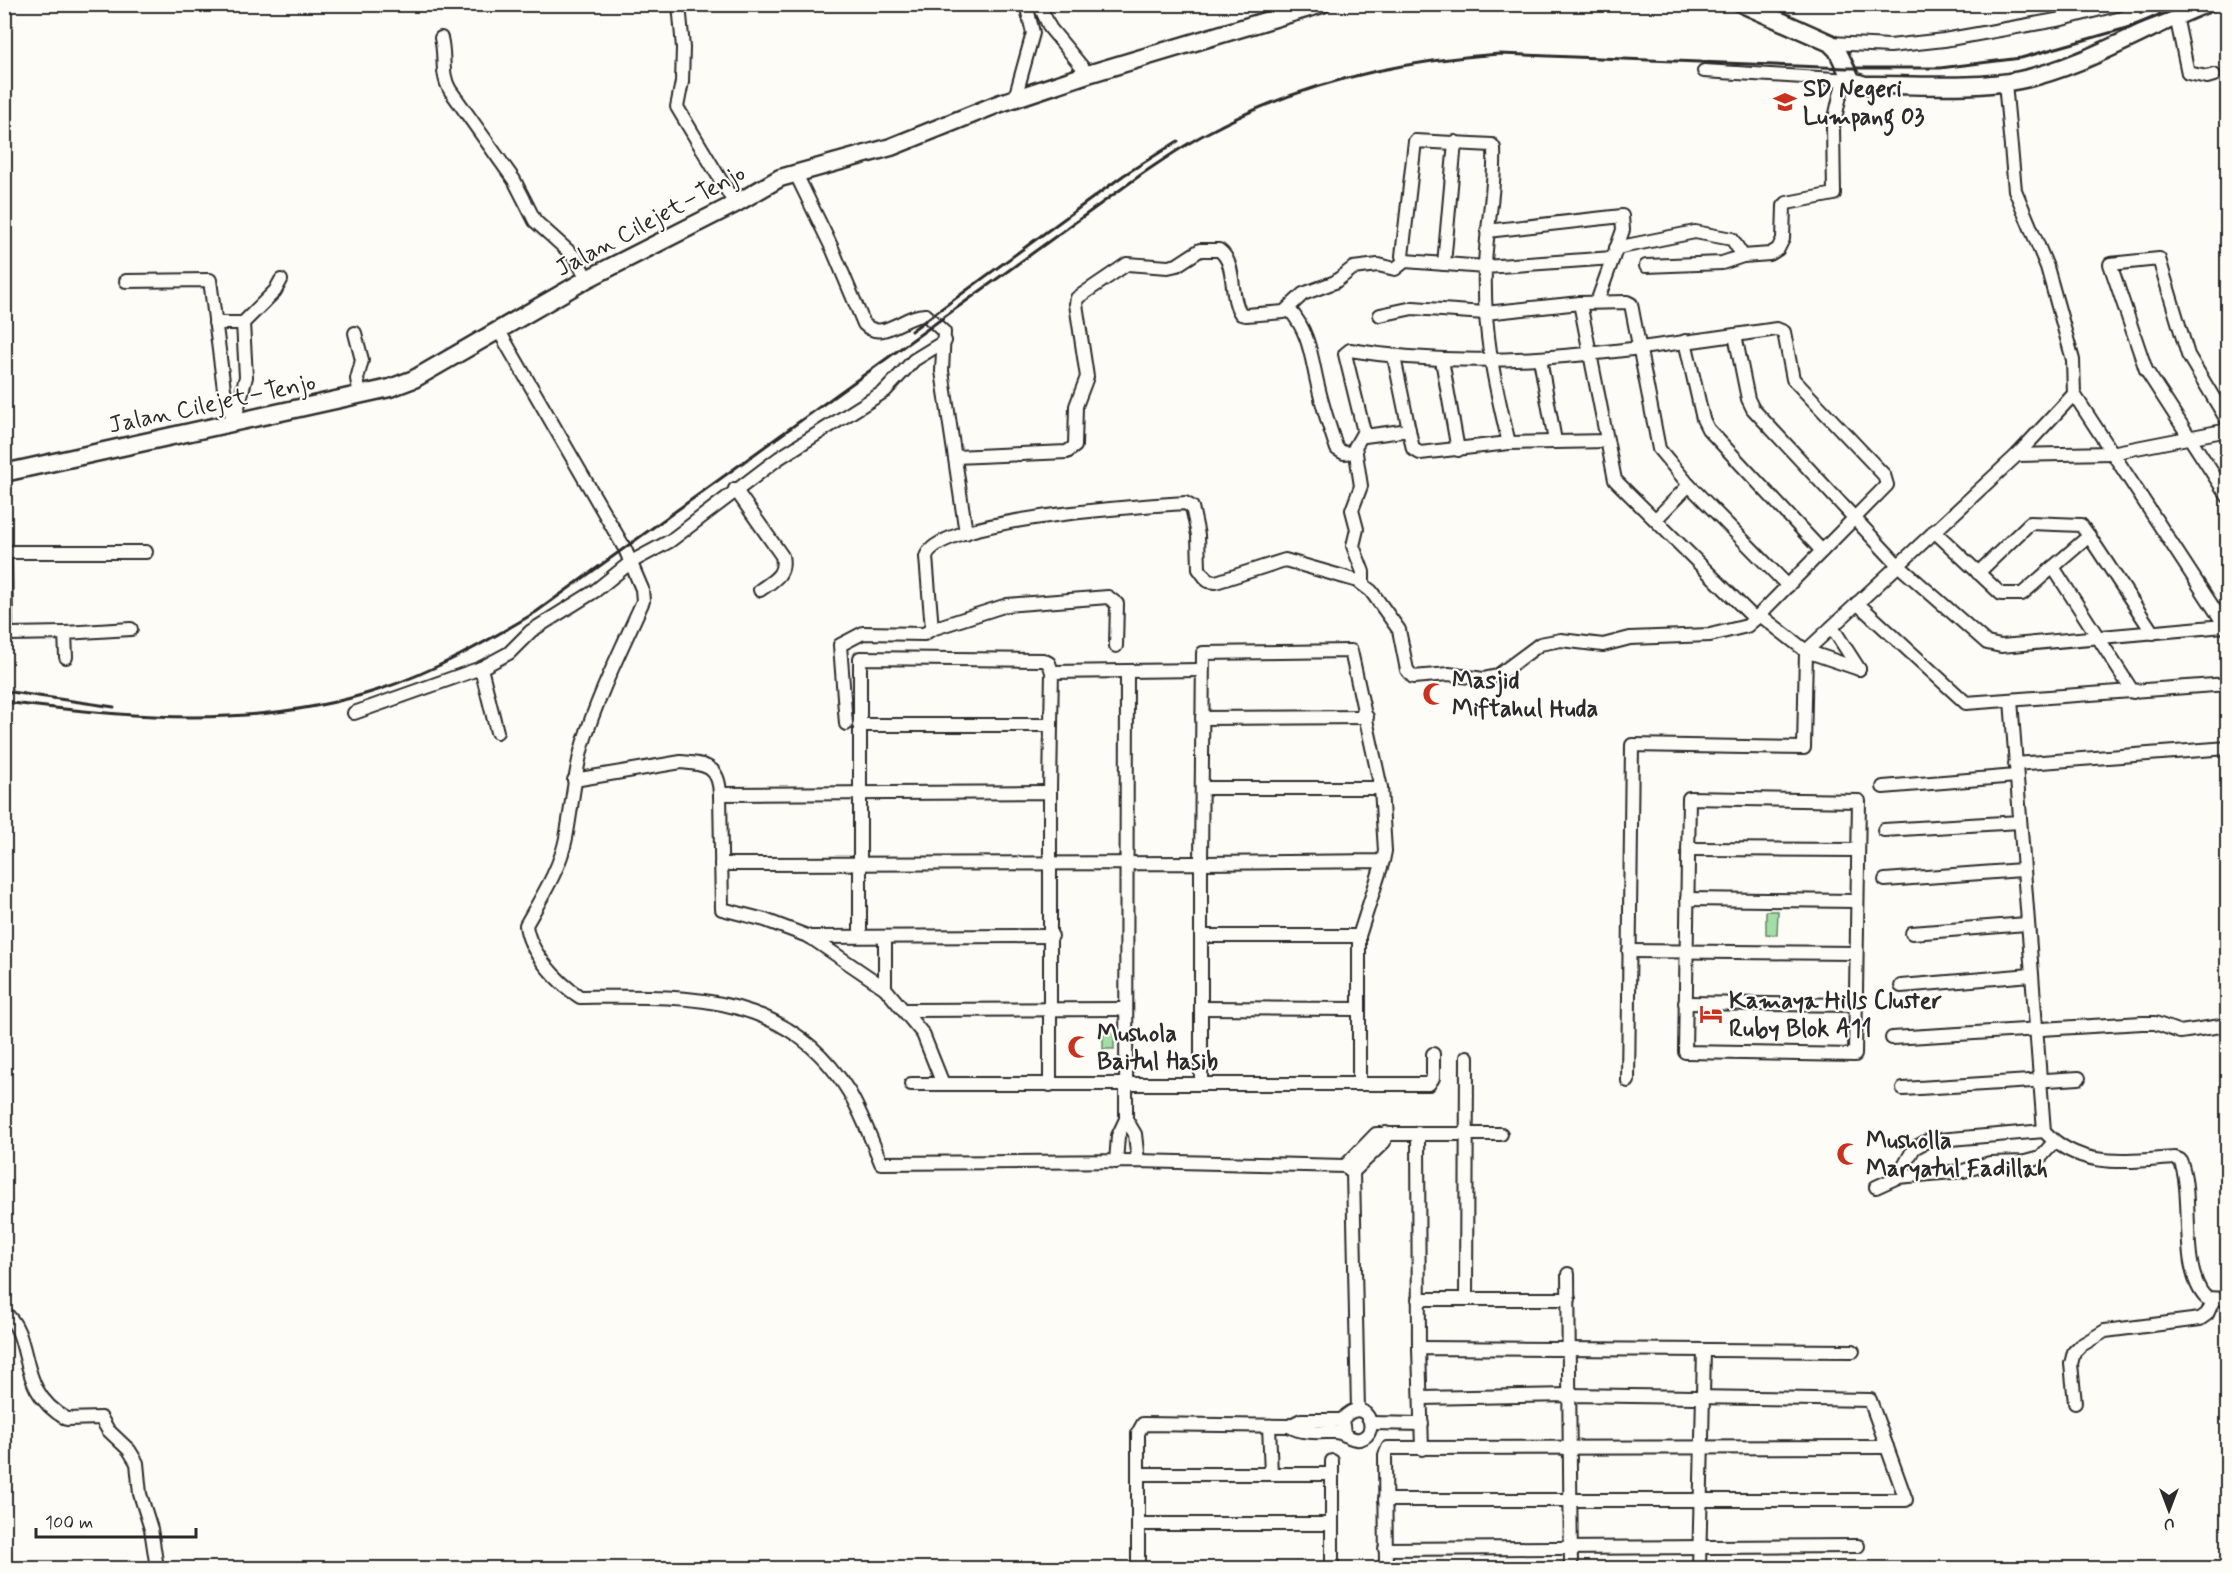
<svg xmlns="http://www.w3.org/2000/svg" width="2232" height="1573" viewBox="0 0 2232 1573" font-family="Mynerve,sans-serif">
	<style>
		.green { fill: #a2dea5; stroke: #668468; stroke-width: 1.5 }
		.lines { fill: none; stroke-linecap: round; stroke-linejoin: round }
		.minor-casing { stroke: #2b2b2b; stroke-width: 16 }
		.secondary-casing { stroke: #2b2b2b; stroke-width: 21 }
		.minor { stroke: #fdfcf7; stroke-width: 12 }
		.secondary { stroke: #fdfcf7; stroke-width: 16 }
		.rail { stroke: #2b2b2b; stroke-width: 3 }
		.labels { text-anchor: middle; stroke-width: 4.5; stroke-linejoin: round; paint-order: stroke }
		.poi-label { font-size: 24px; font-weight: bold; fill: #2b2b2b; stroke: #fdfcf7; text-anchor: start }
		.street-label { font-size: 24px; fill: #2b2b2b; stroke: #fdfcf7 }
	</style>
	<rect width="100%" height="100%" fill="#fdfcf7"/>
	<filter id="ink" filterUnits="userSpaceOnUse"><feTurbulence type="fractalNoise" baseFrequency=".0167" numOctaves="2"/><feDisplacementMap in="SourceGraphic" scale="12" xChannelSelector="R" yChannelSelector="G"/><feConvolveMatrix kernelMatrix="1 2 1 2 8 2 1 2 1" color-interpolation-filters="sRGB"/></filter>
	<g filter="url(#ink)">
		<g class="green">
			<polygon points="1766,911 1778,911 1777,935 1766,934"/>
			<rect x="1103" y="1027" width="11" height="22"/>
		</g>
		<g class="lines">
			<g class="minor-casing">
				<g id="minor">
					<polyline points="679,4 683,48 682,82 677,107 735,204"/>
					<polyline points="1039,4 1050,28 1088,74"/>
					<polyline points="1274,4 1276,18"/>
					<polyline points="2164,4 2169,19"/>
					<polyline points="2176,16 2188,73 2207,77 2214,75"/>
					<path d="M441,38C446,57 440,73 450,90L514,180L535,221L576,258L587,279"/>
					<polyline points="1830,43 1890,46 1944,40 2062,19 2120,4"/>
					<polyline points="1704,71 1851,80"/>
					<polyline points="2005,83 2015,190 2047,267 2073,360 2074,394 2228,630"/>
					<polyline points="1015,98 1033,33 1026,4"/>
					<path d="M795,172L832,248L864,324C883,343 904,314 926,315L944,332L942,371L966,533"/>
					<polyline points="1487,231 1622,216 1623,230 1597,302"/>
					<polyline points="1616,248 1695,232 1732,239 1743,256"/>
					<polyline points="1444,264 1455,142"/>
					<polyline points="1646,266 1722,263 1743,256 1770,254 1778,249 1783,239 1784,206 1787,203 1834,194 1833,127 1844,78"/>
					<polyline points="126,281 210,280 224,389 234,423"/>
					<path d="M1580,303L1615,480L1755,619L1887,485L1884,475L1793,379L1784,332L1777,329C1633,349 1496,374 1350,350L1345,354L1365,436L1409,430L1413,449L1420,453L1509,443L1607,441"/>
					<path d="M1289,309C1310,333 1311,357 1318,386C1323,408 1330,429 1337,449L1344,453L1356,452"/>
					<polyline points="1380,315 1413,308 1485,313 1580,303 1627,302 1631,304 1659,449 1689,485 1788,586"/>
					<polyline points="215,323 243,323"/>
					<path d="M499,331L625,549L642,589L643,601C622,648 598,695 583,744C574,775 572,807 566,838C560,869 541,898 526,925C529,952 558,983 580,997C685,996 786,990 849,1092C862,1114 871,1139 881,1163L1138,1161L1345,1166L1353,1172"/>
					<polyline points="355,333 362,360 357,379 360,395"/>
					<polyline points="1735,335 1748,399 1753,409 1898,565 1987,643 2001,646 2224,626"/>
					<polyline points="1685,341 1703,419 1708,429 1822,551"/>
					<polyline points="1394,357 1409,430"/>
					<polyline points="1540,359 1555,441"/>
					<polyline points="1442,360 1458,450"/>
					<polyline points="234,422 246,377 243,323 275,291 281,280"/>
					<polyline points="2228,422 2188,355 2159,259 2110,264 2146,370 2228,497"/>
					<polyline points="1363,433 1355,447 1361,486 1352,510 1357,529 1353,546 1363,572 1363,583"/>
					<path d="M1509,443C1494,382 1483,331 1485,267C1486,228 1496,187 1494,148L1492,145L1415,141L1402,256L1405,261L1485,267L1613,258"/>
					<polyline points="2017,455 2111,453 2228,430"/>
					<path d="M955,457L1067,452L1075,446L1076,406L1087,377L1076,304L1077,298L1127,264L1168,267L1177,265L1200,250H1219C1238,264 1228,296 1241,314L1246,315L1284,312L1303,294L1335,282L1353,268L1378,265L1395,269L1405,261"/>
					<path d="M735,489L782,556C786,575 774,580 760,590"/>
					<polyline points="1656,519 1689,485"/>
					<polyline points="1934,531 2001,594 2022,594 2089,536 2153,633"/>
					<polyline points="4,552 146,552"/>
					<polyline points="5,553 6,629 9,634 65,633"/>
					<polyline points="2053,567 2133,692"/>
					<polyline points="1978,573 2030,523 2081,525 2089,536"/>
					<polyline points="1857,603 1966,703 2228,684"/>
					<polyline points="1760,615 1806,651 2017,455 2074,394"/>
					<polyline points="1832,627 1859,669"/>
					<polyline points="932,629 1007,605 1108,597 1117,604 1116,646"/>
					<polyline points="66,657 65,633 131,629"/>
					<path d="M2011,700L2044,1131C2080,1170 2127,1161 2175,1158L2180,1160C2195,1194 2178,1269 2206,1298L2228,1299"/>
					<polyline points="354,713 481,668"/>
					<polyline points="1202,718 1367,717"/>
					<path d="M846,724L840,645L863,633L924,634L932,629L926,557C936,518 1146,506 1185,503L1192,507L1198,535L1199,569L1208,581L1216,582L1285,560L1358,581L1371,591L1399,630L1407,670L1413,677L1449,674L1483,679L1497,676L1540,644L1561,640L1603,645L1630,638L1710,635L1747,626L1755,619"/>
					<polyline points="859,725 1051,725 1050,792"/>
					<polyline points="1051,725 1052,672 1201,670"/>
					<polyline points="497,732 481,668 509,653 531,631 595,591 631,562 670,541 779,458 885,391 914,360 945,341"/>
					<polyline points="2015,764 2228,748"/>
					<path d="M574,780L681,762C706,764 719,766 720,794"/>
					<polyline points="1883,787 2016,776"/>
					<polyline points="1202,788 1381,788"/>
					<polygon points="1689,798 1859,801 1855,1055 1685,1052"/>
					<polyline points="1884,830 2020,822"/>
					<polyline points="1688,849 1857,850"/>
					<polyline points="721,864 1201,863 1201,1084"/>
					<polyline points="1885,880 2022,870"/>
					<polyline points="1687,899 1856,901"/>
					<polyline points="1912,933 2026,924"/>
					<polyline points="860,936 860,658 1043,660 1049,663 1052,672"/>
					<polyline points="1203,936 1359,936"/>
					<polyline points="810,937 1052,936"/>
					<polyline points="885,937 885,988"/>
					<polyline points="1629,951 1855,953"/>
					<polyline points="1901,986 2031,975"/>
					<polyline points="1685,1003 1855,1005"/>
					<polyline points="1202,1008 1359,1009"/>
					<polyline points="906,1010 1125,1009"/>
					<polyline points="1892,1038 2142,1023 2155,1023 2180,1032 2228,1025"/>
					<polyline points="1628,1081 1632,745 1804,748 1806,651 1859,669"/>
					<polyline points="1359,1082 1359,936 1383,861 1385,851 1381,788 1351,651 1203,653 1201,863 1383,861"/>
					<polyline points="911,1084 1429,1084 1433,1078 1433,1054"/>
					<polyline points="943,1084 923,1034 885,988 810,937 765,920 722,909 720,794 1050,792 1050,1085"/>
					<polyline points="1903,1089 2079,1078"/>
					<polyline points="1126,1119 1135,1134 1138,1161"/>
					<polyline points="1418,1133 1419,1348"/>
					<polyline points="1116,1162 1118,1136 1126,1119 1127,672"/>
					<polyline points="1345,1166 1376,1134 1501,1134"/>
					<polyline points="1898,1177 1963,1171 1990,1163 2025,1162 2040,1158 2054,1142"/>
					<polyline points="1876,1187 1898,1177 1914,1148 1927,1141 2044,1131"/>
					<polyline points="1568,1274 1571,1568"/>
					<polyline points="1418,1299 1569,1299"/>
					<polyline points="1466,1299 1467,1057"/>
					<path d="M4,1312C36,1338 14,1390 67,1419L101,1418L108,1430L129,1450L137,1463L140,1494L151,1529L157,1568"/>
					<polyline points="2075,1403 2071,1364 2074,1352 2080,1346 2105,1331 2200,1319 2207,1314 2214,1299"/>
					<polyline points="1358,1410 1353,1172 1384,1142 1386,1133"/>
					<polyline points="1371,1423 1422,1424"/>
					<polyline points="1269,1426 1271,1474"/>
					<polyline points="1289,1426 1301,1420 1342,1420"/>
					<polyline points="1422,1449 1419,1348 1853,1351"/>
					<polyline points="1138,1474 1332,1474"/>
					<polyline points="1385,1500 1906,1500 1870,1400 1570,1395 1422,1398"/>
					<polyline points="1138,1524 1332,1524"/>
					<polyline points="1385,1549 1858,1546"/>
					<path d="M1138,1568V1433L1143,1424L1289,1426C1303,1434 1318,1432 1334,1432C1345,1432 1351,1441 1360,1439C1383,1433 1364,1392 1342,1420L1344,1432"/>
					<polyline points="1332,1568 1332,1461"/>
					<polyline points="1386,1568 1385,1455 1388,1448 1887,1447"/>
					<polyline points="1699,1568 1704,1351"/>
				</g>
			</g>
			<g class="secondary-casing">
				<g id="secondary">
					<path d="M1742,4L1830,43L1837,50L1852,81L1865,85C1915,84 1971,90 2020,80C2084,67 2144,28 2206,4"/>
					<polyline points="4,473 390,388 414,379 587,279 735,204 780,178 891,147 998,104 1088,74 1322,4"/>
				</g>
			</g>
			<use href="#minor" class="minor"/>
			<use href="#secondary" class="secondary"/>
			<g class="rail">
				<polyline points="2141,13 2162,4"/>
				<polyline points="911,331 1124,175 1178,141"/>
				<polyline points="4,691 114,707"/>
				<path d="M4,702C129,718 256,730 378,690C434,672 486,642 536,612L1142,174C1163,160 1184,145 1207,133C1298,83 1397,61 1499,54L1846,68H1940L2021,58L2127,28L2190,4"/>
			</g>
		</g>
	</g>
	<defs>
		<g id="school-bare" transform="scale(1.8)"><path d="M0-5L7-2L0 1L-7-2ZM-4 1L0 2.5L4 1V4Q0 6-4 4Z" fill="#c8321e" stroke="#fdfcf7" stroke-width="2.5" paint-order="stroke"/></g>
		<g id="mosque-bare" transform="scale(1.8)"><path d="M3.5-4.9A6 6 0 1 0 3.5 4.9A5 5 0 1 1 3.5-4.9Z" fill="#c8321e" stroke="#fdfcf7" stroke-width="2.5" paint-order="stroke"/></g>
		<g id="hotel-bare" transform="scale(1.8)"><path d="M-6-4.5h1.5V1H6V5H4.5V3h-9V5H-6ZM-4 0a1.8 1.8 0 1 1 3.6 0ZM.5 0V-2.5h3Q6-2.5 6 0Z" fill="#c8321e" stroke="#fdfcf7" stroke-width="2.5" paint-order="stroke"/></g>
	</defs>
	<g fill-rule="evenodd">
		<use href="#school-bare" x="1785" y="102"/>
		<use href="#mosque-bare" x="1434" y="694"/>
		<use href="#hotel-bare" x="1711" y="1014"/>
		<use href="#mosque-bare" x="1079" y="1047"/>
		<use href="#mosque-bare" x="1848" y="1154"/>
	</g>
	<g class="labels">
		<g class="poi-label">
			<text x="1803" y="96">SD Negeri<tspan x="1803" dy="28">Lumpang 03</tspan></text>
			<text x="1452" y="688">Masjid<tspan x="1452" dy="28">Miftahul Huda</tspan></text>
			<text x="1729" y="1008">Kamaya Hills Cluster<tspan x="1729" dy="28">Ruby Blok A11</tspan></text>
			<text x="1097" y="1041">Mushola<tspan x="1097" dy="28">Baitul Hasib</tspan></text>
			<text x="1866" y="1148">Musholla<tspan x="1866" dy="28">Maryatul Fadillah</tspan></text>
		</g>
		<g class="street-label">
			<text transform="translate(650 220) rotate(-28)" y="8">Jalan Cilejet–Tenjo</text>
			<text transform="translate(212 403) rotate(-12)" y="8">Jalan Cilejet–Tenjo</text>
		</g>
	</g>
	<rect width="2232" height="1573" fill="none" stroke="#fdfcf7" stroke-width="24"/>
	<rect x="12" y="12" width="2208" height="1549" fill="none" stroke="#2b2b2b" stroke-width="2" filter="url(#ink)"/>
	<g transform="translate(2169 1510) rotate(180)" stroke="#fdfcf7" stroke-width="4.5" paint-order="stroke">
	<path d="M0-4.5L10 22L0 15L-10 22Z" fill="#2b2b2b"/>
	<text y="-9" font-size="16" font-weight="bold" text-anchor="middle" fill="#2b2b2b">U</text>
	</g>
	<path d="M36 1528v9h160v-9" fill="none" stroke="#2b2b2b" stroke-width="3"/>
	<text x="45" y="1528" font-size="18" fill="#2b2b2b" stroke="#fdfcf7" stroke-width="4.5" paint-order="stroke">100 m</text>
</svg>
